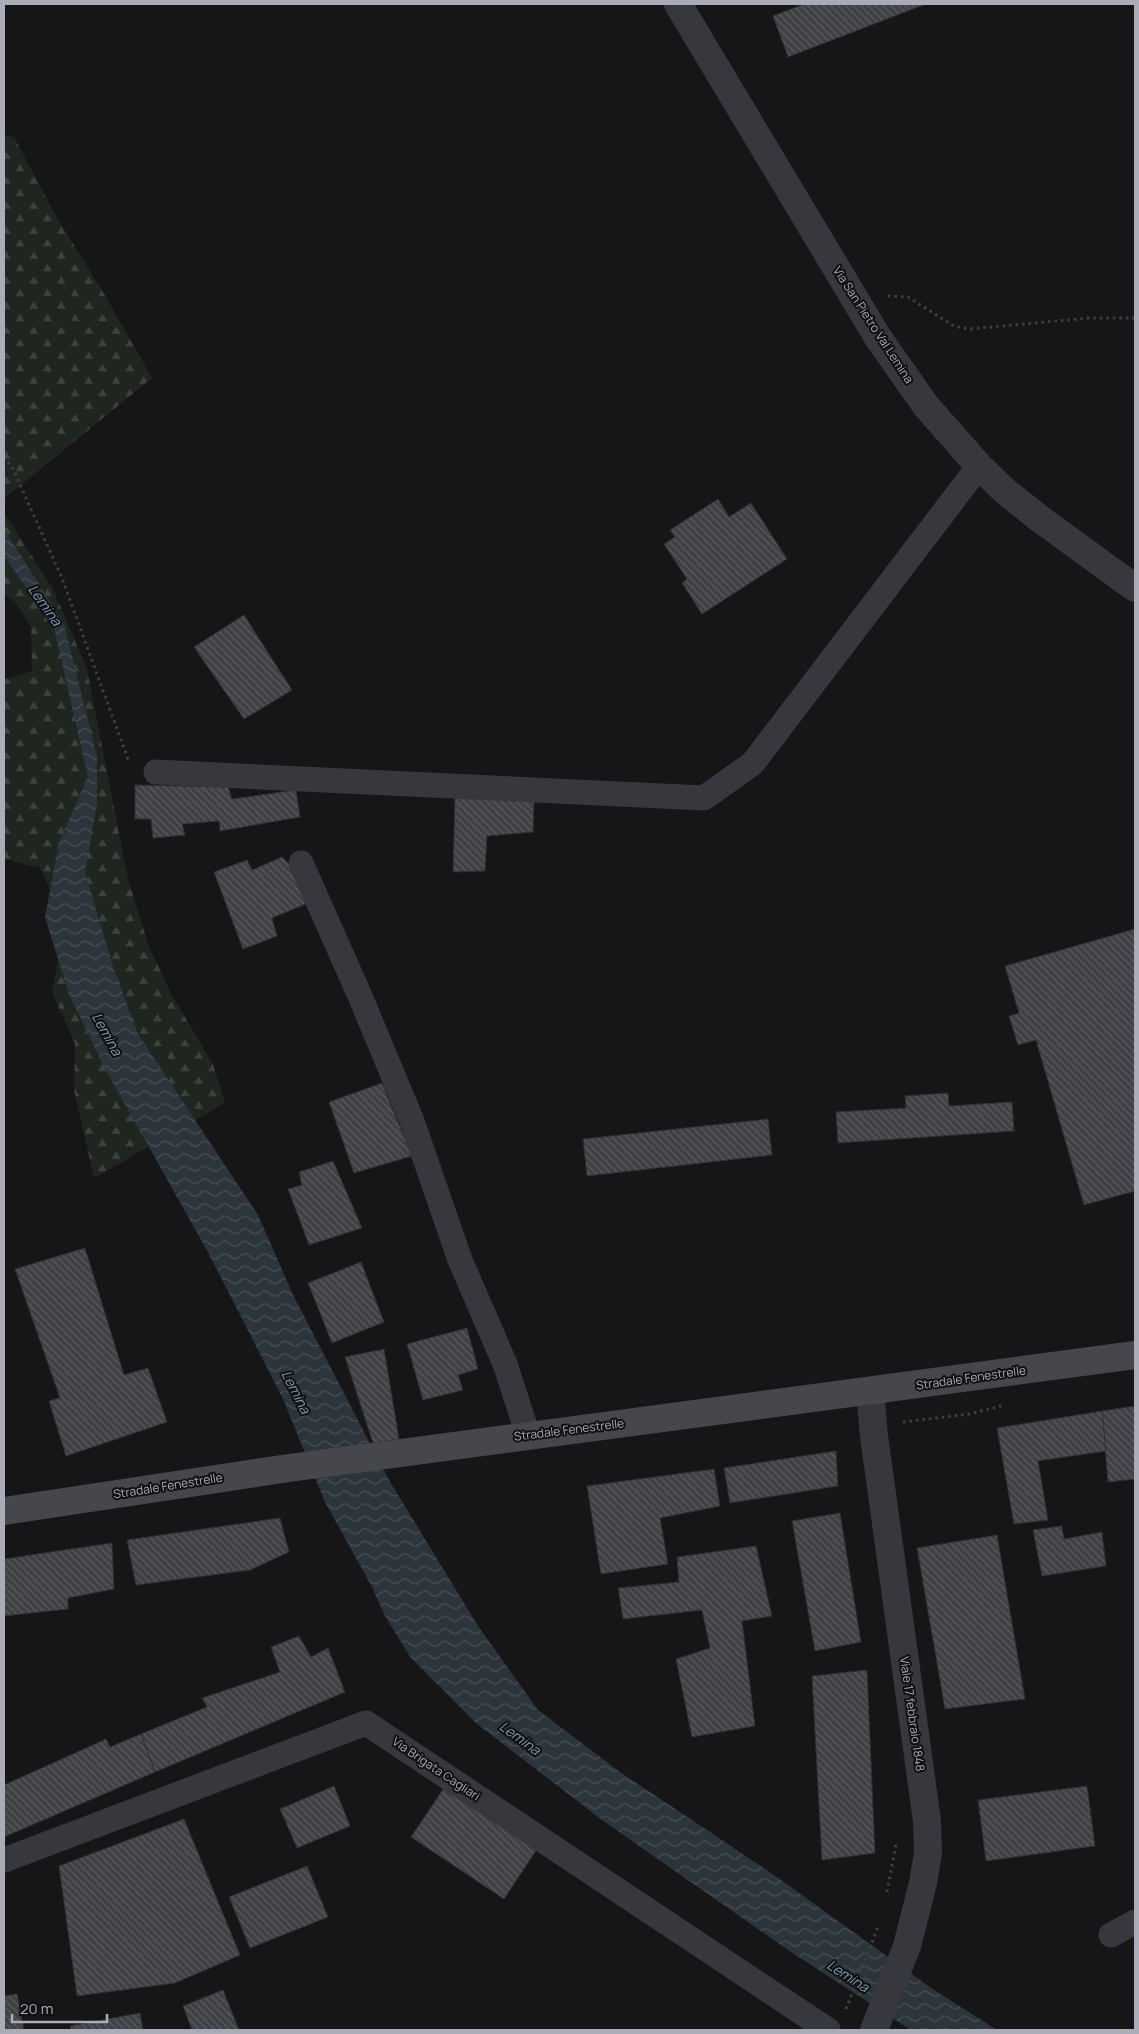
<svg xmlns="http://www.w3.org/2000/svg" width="1139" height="2034" viewBox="0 0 1139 2034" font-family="Manrope,sans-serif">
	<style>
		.forest { fill: url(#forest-firs) }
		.water { fill: url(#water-waves) }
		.building { fill: url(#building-back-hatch); stroke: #303034 }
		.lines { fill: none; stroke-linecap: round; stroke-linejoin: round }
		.path { stroke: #3d3f44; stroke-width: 3; stroke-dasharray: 2.5 4; stroke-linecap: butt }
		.minor { stroke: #37383d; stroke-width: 25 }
		.tertiary { stroke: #37383d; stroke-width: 28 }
		.secondary { stroke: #45474d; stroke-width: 28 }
		.labels { text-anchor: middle; stroke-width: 4; stroke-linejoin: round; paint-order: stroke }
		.street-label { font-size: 12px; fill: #a8adb8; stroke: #111113 }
		.water-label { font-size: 14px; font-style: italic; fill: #7f9bb3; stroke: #111113 }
	</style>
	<defs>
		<pattern id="forest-firs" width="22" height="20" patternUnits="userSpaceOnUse" patternTransform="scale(1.25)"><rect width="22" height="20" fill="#1e261f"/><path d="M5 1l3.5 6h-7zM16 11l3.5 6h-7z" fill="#3c433d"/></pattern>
		<pattern id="water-waves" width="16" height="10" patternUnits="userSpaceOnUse" patternTransform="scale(1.25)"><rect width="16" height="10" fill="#2c353c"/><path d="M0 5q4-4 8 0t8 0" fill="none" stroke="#485056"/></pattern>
		<pattern id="building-back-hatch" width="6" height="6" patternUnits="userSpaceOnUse" patternTransform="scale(1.25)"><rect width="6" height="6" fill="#404145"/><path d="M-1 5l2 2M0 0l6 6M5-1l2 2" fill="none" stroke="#595a5e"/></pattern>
	</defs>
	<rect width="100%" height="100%" fill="#161618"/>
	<g class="forest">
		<polygon points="4,135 14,137 57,218 106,297 152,378 4,499"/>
		<polygon points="4,513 53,589 87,669 128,879 149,947 173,997 213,1064 225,1103 94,1178 74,1090 75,1044 52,992 59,955 62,914 40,868 4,859 4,680 32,671 31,627 15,602 4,594"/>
	</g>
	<polygon class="water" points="4,529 64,624 97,757 97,804 85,872 114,970 138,1034 258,1215 293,1295 389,1480 478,1626 538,1710 620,1772 777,1877 931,1988 997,2030 911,2030 788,1950 602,1820 477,1724 411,1658 385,1616 372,1587 325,1502 283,1399 209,1254 104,1067 69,994 45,917 59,842 88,777 54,628 4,556"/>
	<g class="building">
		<polygon points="804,4 926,4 788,57 773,16"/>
		<polygon points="718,499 729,517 751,503 787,559 702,614 682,583 687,579 664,544 675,537 670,530"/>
		<polygon points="244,615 292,690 244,719 194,647"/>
		<polygon points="135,785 228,787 232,799 296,790 300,817 220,831 219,821 182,824 185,835 153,838 151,819 135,819"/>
		<polygon points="455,796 534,801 533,832 487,836 485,871 453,872"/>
		<polygon points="282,857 296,871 308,903 272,918 277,936 243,949 214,872 247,860 252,870"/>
		<polygon points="1135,929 1135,1191 1084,1205 1036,1040 1018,1045 1009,1016 1019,1013 1005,966"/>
		<polygon points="382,1083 412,1156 354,1173 329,1102"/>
		<polygon points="948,1093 949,1106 1012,1102 1014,1131 838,1143 836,1112 906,1108 905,1096"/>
		<polygon points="768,1119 772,1155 587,1176 583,1139"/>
		<polygon points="333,1161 362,1228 309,1245 288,1189 302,1185 299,1172"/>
		<polygon points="85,1248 124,1375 148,1368 167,1422 66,1456 49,1401 60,1398 15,1269"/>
		<polygon points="361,1262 384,1322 332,1343 308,1283"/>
		<polygon points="467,1328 478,1369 458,1375 463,1390 423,1400 407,1344"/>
		<polygon points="384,1349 399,1439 373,1443 345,1357"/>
		<polygon points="1135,1406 1135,1479 1108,1482 1102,1411"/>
		<polygon points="1102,1411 1106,1451 1038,1461 1048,1520 1014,1524 997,1428"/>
		<polygon points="836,1451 838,1486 730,1503 724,1468"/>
		<polygon points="714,1469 720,1506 660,1518 668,1564 601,1574 587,1486"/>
		<polygon points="840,1513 861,1642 815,1651 792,1521"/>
		<polygon points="280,1518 289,1552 250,1570 136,1585 127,1540"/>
		<polygon points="1062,1526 1064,1539 1102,1532 1106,1566 1042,1576 1033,1530"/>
		<polygon points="997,1535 1025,1699 945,1709 917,1548"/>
		<polygon points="112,1543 114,1589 68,1598 68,1609 4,1616 4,1559"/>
		<polygon points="756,1546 772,1616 742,1621 755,1726 692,1737 676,1659 710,1648 702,1610 623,1619 618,1588 679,1582 677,1557"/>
		<polygon points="299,1636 311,1657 328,1648 345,1692 155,1772 141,1734 207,1707 202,1698 280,1672 271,1647"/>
		<polygon points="867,1670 875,1853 822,1860 812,1676"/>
		<polygon points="141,1734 155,1772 4,1837 4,1785 106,1739 110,1747"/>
		<polygon points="334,1786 350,1826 297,1848 280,1809"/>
		<polygon points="1087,1786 1095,1846 986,1861 978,1800"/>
		<polygon points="444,1788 537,1849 504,1899 411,1837"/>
		<polygon points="184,1819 240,1955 175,1983 77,1996 59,1866"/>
		<polygon points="307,1866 328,1917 250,1948 229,1897"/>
		<polygon points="223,1990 239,2030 192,2030 183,2006"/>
		<polygon points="17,1994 24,2030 4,2030 4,1996"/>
		<polygon points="140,2013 143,2030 71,2030 70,2026"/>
	</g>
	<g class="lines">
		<g class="path">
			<polyline points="888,296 908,297 954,326 969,329 1090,318 1135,318"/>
			<polyline points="4,457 13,469 62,578 128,759 131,760"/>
			<polyline points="903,1422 969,1414 1005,1405"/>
			<polyline points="887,1892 896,1844"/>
			<polyline points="846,2009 879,1924"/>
		</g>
		<g class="minor">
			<polyline points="156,772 704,798 753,763 979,466"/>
			<polyline points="301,863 360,996 412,1121 460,1260 505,1364 528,1435"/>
			<polyline points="4,1860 366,1723 828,2030"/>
			<polyline points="1111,1935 1135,1922"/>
		</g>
		<g class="tertiary">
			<polyline points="678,4 877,336 926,406 979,466 1005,491 1040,519 1135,588"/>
			<polyline points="870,1391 874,1436 927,1821 928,1853 923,1883 907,1946 874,2030"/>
		</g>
		<polyline class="secondary" points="4,1511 289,1468 1135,1355"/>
	</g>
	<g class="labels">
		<g class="street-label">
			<text transform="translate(873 325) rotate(57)" y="4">Via San Pietro Val Lemina</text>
			<text transform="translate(971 1378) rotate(-8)" y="4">Stradale Fenestrelle</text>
			<text transform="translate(569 1430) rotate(-7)" y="4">Stradale Fenestrelle</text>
			<text transform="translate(168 1486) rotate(-9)" y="4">Stradale Fenestrelle</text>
			<text transform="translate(912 1714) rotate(82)" y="4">Viale 17 febbraio 1848</text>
			<text transform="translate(436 1769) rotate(34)" y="4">Via Brigata Cagliari</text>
		</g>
		<g class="water-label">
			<text transform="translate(45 605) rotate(55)" y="5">Lemina</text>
			<text transform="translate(107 1034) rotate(61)" y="5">Lemina</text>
			<text transform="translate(296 1392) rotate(63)" y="5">Lemina</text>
			<text transform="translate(520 1738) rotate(36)" y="5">Lemina</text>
			<text transform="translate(848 1976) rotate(33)" y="5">Lemina</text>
		</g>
	</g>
	<rect width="1139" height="2034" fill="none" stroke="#a8adb8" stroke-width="10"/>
	<path d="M12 2014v8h95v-8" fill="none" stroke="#a8adb8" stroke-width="2.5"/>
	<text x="20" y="2014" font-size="15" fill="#a8adb8" stroke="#111113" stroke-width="4" paint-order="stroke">20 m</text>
</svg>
